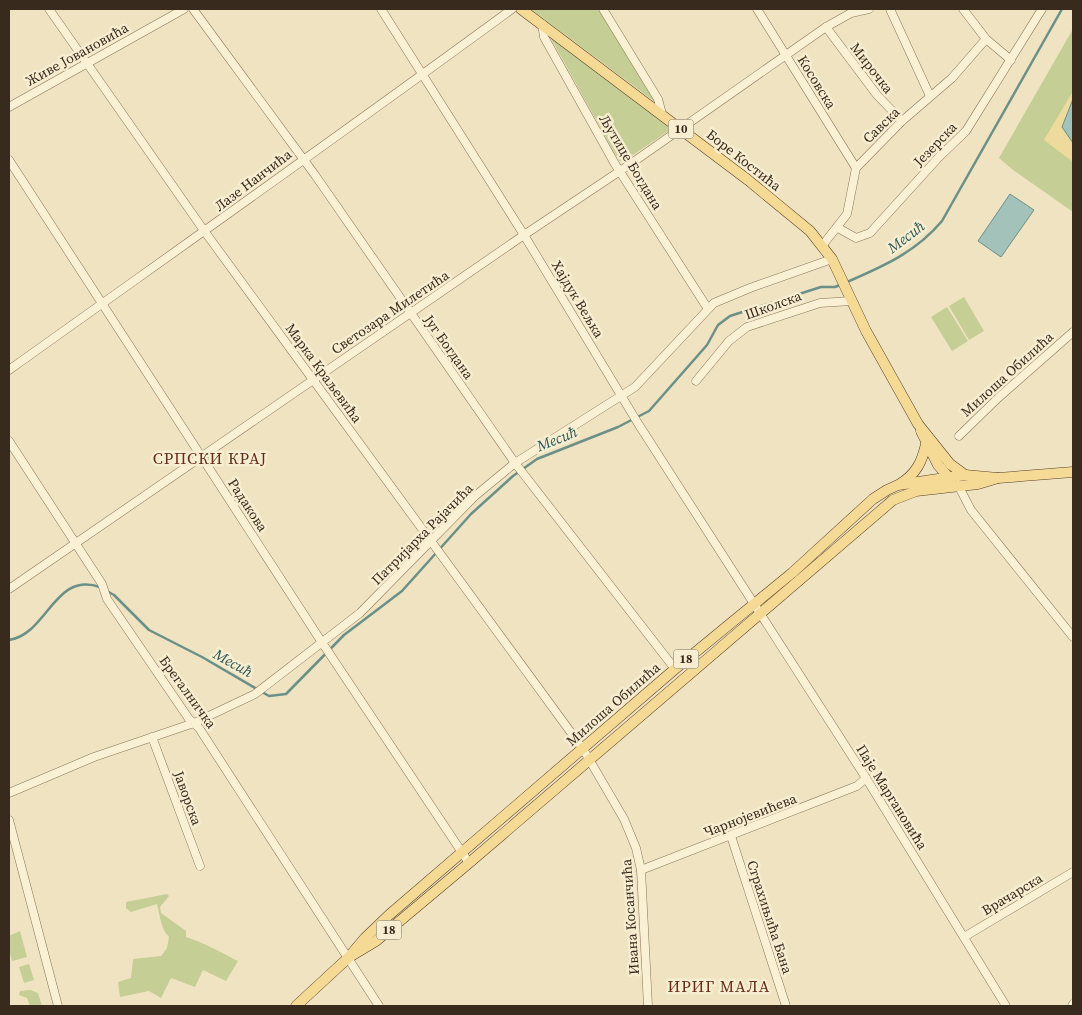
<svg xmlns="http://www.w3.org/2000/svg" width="1082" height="1015" viewBox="0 0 1082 1015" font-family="'Source Serif 4',serif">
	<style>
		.green { fill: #c5ce94 }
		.sand { fill: #edda9c }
		.water { fill: #a3c2ba; stroke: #6a9088 }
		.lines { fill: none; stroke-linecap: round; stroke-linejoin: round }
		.stream { stroke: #6a9088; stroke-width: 2.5 }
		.minor-casing { stroke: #897458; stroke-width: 9 }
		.major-casing { stroke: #57412c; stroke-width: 11 }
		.minor { stroke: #faf0d4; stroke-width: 8 }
		.major { stroke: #f5da96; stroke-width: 10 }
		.labels { text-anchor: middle; stroke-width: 5; stroke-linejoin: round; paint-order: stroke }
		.shield { fill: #f7edd0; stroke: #716553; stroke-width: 1 }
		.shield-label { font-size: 12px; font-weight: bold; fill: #382b1d }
		.street-label { font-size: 14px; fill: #382b1d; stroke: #f7edd0 }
		.water-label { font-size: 15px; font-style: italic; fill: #2b5957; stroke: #f7edd0 }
		.quarter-label { font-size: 16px; letter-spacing: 1px; fill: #672d1a; stroke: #f7edd0 }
	</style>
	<rect width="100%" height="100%" fill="#f0e3c1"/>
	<g class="green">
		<polygon points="531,9 599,9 657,99 655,102"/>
		<polygon points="1073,29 1073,212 1013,170 999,158"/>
		<polygon points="549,35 670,127 670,130 624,161 619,161"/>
		<polygon points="964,297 984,331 969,340 949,306"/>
		<polygon points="947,307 968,341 952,351 931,317"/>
		<path d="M167,894L169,896L160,907L161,913L186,931V937C203,942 222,953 238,961L226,981L203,970L195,987L171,978L161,998L149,991L120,997L118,982L131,978L133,959L161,956L167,948L169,937C161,929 160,916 157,904L131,912L126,908V902Z"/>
		<polygon points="20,931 27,957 12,961 9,949 9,936"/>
		<polygon points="29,964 34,980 24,983 19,967"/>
		<polygon points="30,990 38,993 42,1006 30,1006 27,998 19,995 20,991"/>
	</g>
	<polygon class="sand" points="1073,91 1071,105 1062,127 1073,143 1073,162 1044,140"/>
	<g class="water">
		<polygon points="1073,99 1073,143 1062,127"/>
		<polygon points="1010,194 1034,210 1001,257 978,241"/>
	</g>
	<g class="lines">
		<g class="stream">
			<path d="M847,282C884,266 916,252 942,221L1062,9"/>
			<polyline points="105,590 114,595 149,630 202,657 269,696 286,694 344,635 402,591 471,514 513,476 537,459 618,427 649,411 707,345 718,325 730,316 821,287 835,287 842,284"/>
			<path d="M9,640C48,634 54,571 100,587"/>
		</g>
		<g class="minor-casing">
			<g id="minor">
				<polyline points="49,9 205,232 583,749 624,819 636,848 641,870 648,1006"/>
				<polyline points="193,9 315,175 515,463 675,669"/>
				<polyline points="381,9 524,235 639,425 866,778 1006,1006"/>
				<polyline points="603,9 658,99 662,114"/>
				<polyline points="757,9 856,168"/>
				<polyline points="890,9 930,96"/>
				<polyline points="963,9 986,39 1011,60"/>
				<polyline points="542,24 544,37 615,164 708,309"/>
				<polyline points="826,27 877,95 902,121"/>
				<polyline points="9,107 184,9"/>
				<polyline points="9,160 321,641 469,863"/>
				<polyline points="838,228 856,238 870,233 939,157 966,131 1042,9"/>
				<polyline points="822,246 847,214 856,168 902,121 952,78 986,39"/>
				<path d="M9,370C177,250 346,131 512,9"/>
				<polyline points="696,381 729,341 747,327 820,303 851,301"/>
				<polyline points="959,436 998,398 1073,332"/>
				<polyline points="9,441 102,584 107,599 189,719 199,728 379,1006"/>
				<polyline points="958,485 971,510 1073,637"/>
				<polyline points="9,589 524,235 629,165 826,27 851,13 869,9"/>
				<polyline points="152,737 200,866"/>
				<polyline points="9,793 94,757 194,723 255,694 360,613 475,496 515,463 635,387 714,303 750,288 832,259"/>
				<polyline points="9,820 58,1006"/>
				<polyline points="731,836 786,1006"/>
				<polyline points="641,870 857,786 866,778"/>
				<polyline points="964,937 1073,872"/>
				<polyline points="1072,1006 1073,1004"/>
			</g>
		</g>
		<g class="major-casing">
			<g id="major">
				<polyline points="521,9 748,180 810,231 832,259 866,331 918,424 950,464 965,475"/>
				<polyline points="921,431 938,465 951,480"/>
				<path d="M900,484C916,474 922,462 926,444"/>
				<polyline points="351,956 376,941 469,863 893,500 916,491 978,484 998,478"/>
				<polyline points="296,1006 348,958 365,938 389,915 675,669 792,573 873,499 887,490 898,485 965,475 998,478 1073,472"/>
			</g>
		</g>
		<use href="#minor" class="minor"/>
		<use href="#major" class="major"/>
	</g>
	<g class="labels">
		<g class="shield">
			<rect x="668.5" y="119.5" width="25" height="19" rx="4"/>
			<rect x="673.5" y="649.5" width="25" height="19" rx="4"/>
			<rect x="376.5" y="920.5" width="25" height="19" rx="4"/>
		</g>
		<g class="shield-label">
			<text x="681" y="133">10</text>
			<text x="686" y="663">18</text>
			<text x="389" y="934">18</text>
		</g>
		<g class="street-label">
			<text transform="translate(77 54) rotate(-29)" y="5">Живе Јовановића</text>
			<text transform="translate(872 68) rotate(52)" y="5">Мирочка</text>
			<text transform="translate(817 82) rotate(58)" y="5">Косовска</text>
			<text transform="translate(881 125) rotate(-44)" y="5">Савска</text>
			<text transform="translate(935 144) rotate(-46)" y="5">Језерска</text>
			<text transform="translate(744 160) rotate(38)" y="5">Боре Костића</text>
			<text transform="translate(631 162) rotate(59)" y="5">Љутице Богдана</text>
			<text transform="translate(253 180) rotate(-37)" y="5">Лазе Нанчића</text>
			<text transform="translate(578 299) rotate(59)" y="5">Хајдук Вељка</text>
			<text transform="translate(773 305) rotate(-20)" y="5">Школска</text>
			<text transform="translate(390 312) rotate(-34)" y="5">Светозара Милетића</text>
			<text transform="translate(449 347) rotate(55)" y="5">Југ Богдана</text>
			<text transform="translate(324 373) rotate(54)" y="5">Марка Краљевића</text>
			<text transform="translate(1007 374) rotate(-42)" y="5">Милоша Обилића</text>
			<text transform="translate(248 505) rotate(57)" y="5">Радакова</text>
			<text transform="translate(422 534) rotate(-45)" y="5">Патријарха Рајачића</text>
			<text transform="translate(188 692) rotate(54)" y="5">Брегалничка</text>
			<text transform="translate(613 704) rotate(-41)" y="5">Милоша Обилића</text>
			<text transform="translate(892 797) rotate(58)" y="5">Паје Маргановића</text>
			<text transform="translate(188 798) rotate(70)" y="5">Јаворска</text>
			<text transform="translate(750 815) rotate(-21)" y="5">Чарнојевићева</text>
			<text transform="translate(1012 894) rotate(-31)" y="5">Врачарска</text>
			<text transform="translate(630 917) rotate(-94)" y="5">Ивана Косанчића</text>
			<text transform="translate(770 917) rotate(72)" y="5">Страхињића Бана</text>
		</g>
		<g class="water-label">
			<text transform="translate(906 237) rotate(-37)" y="5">Месић</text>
			<text transform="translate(557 439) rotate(-22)" y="5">Месић</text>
			<text transform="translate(233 663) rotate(29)" y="5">Месић</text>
		</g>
		<g class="quarter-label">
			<text x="210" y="464">СРПСКИ КРАЈ</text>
			<text x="719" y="992">ИРИГ МАЛА</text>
		</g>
	</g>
	<rect width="1082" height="1015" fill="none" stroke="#382b1d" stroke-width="20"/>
</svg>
